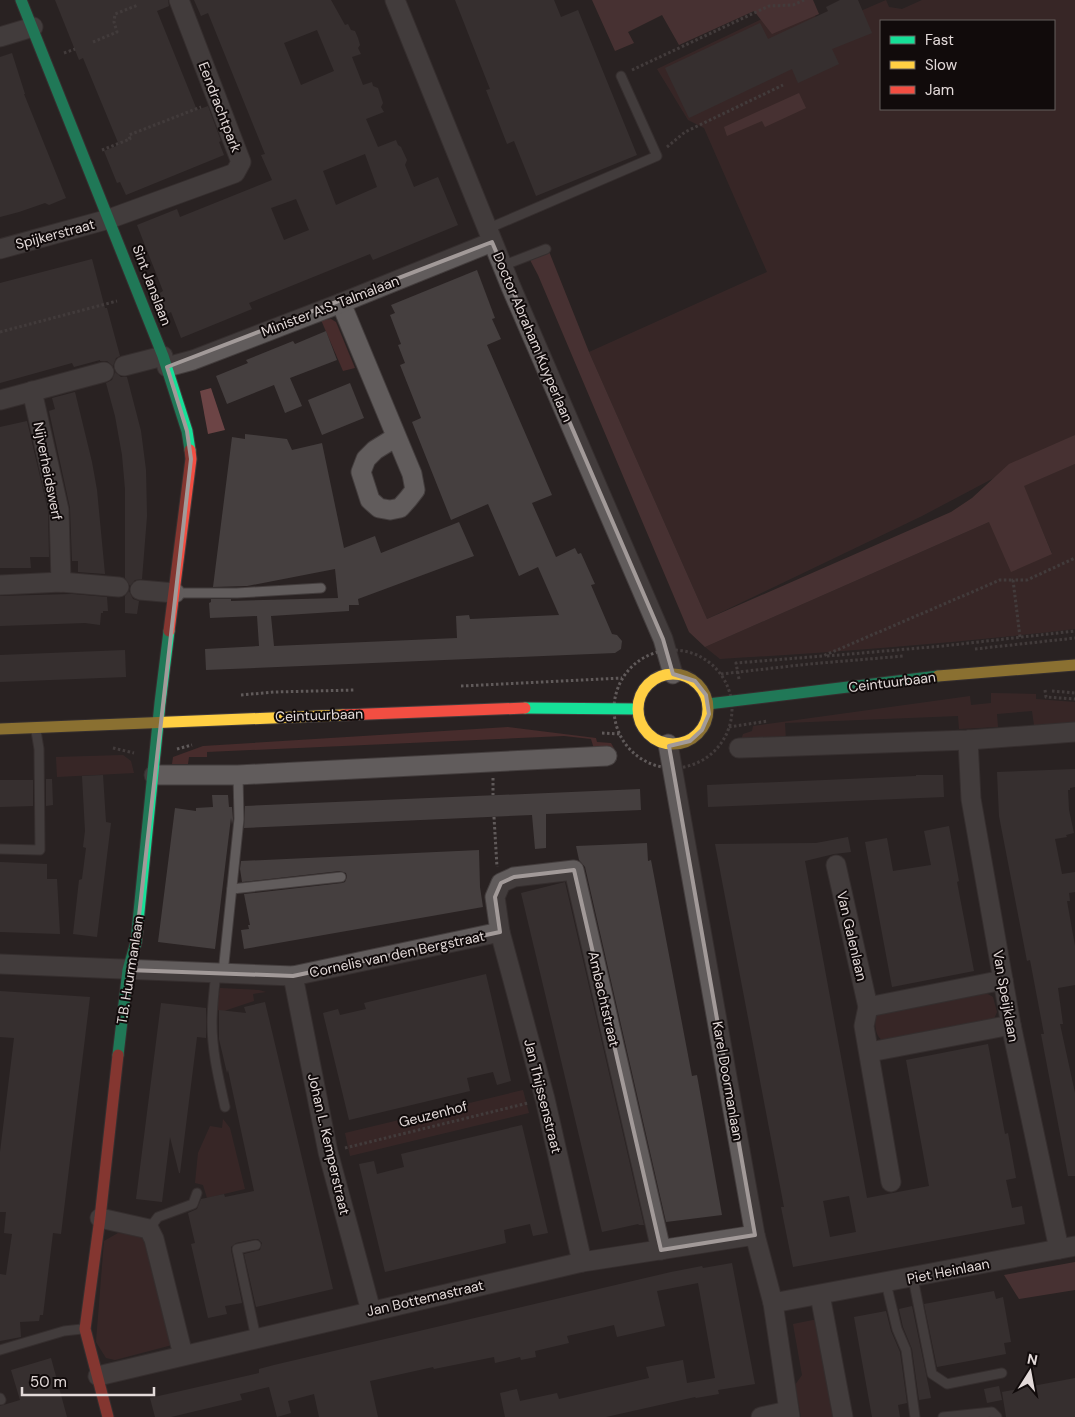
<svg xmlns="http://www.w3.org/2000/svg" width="1075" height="1417" viewBox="0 0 1075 1417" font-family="'DM Sans',sans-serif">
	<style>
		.green { fill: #472c2c; fill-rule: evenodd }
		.forest { fill: #6c4445 }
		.building { fill: #453f3f; fill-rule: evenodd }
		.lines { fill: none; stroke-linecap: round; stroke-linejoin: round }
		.lane-casing { stroke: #433d3d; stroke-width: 11 }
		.street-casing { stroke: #433d3d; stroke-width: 21 }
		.fast-casing { stroke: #433d3d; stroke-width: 13 }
		.slow-casing { stroke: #433d3d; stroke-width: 13 }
		.jam-casing { stroke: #433d3d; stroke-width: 13 }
		.path { stroke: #605a5a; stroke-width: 3; stroke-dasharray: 2.5 2.5; stroke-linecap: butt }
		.lane { stroke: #615c5c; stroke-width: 9 }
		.street { stroke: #615c5c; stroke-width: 19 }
		.fast { stroke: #16e098; stroke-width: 11 }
		.slow { stroke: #ffcf43; stroke-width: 11 }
		.jam { stroke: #f24e42; stroke-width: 11 }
		.marked { fill: none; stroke: #a29a99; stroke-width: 4; stroke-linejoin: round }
		.labels { text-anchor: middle; stroke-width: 4; stroke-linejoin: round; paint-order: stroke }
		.street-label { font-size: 14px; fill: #e3dad9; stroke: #110b0b }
	</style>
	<rect width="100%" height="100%" fill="#292222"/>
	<g class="green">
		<path d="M886,0L889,7L902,9L922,0H1075V435L922,516L707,619L589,352L767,272L704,128L688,120L657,69L766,17L813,11L819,24L833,23ZM881,21H1054V109H881Z"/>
		<polygon points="331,319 336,322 355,368 343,371 321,320"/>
		<path d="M1075,464V629C957,643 839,652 720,659L705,647L989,522L1052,553L1023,486Z"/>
		<polygon points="991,693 1036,694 1036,699 1075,702 1075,728 1034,725 1032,711 997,714 998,727 959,729 958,716 785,723 786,741 740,743 743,734 752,731 753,726 970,696 971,705 991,703"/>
		<polygon points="508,727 596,738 597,742 611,743 615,750 594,749 591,739 564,736 207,752 207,757 189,757 188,764 172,764 173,757 203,746"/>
		<polygon points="123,755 131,761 134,773 57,777 56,757"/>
		<polygon points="220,988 259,990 266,992 253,994 254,1001 224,1011 216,1010"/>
		<path d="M981,990L993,997L997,1012L994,1019L890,1043C888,1042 884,1042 882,1040C874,1035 874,1019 877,1012Z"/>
		<polygon points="523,1090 529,1113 350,1156 345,1133"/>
		<polygon points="223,1119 230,1128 245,1189 207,1198 203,1185 195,1183 198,1153 210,1126 222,1128"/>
		<polygon points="118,1233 142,1235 154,1258 149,1261 172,1345 115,1360 106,1358 96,1342 104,1241"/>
		<polygon points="818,1319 837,1417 801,1417 795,1385 802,1375 793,1324"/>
	</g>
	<g class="forest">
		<polygon points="592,0 813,0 819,14 772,34 754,11 679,45 662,15 628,32 634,43 615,51"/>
		<polygon points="799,93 806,108 765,127 762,121 727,136 724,127"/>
		<polygon points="548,249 589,352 707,619 951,512 972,498 1009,464 1075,435 1075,464 1024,486 1052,554 1011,572 989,522 705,647 689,632 538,275 529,258"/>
		<polygon points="211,388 225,430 208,434 200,391"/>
		<polygon points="1075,1262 1075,1290 1019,1299 1004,1275"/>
	</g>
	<g class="building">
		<polygon points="55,0 168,0 169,6 157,11 197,110 208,106 221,141 219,142 224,155 126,195 120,182 117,183 104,151 119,145 83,58 79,60"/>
		<path d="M194,0H331L345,25L348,24L351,30L355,31L358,38L360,45L358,48L361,54L352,57L363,85L372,82L373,86L378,88L383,103L381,107L384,112L366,119L378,147L396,140L398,145L401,147L407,160L405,165L414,187L438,177L458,225L373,260L370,254L249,303L252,309L181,338L171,312L166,315L158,294L163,291L137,225L177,209L180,217L272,180L261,155L265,154L208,13L201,16ZM317,30L334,71L301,85L284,43ZM365,154L377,187L336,205L323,171ZM296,199L309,230L284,240L271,208Z"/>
		<polygon points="455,0 554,0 561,17 578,10 637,155 536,196 514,141 507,144 486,90 490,89"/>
		<polygon points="840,0 858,0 872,33 832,49 839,64 798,83 792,69 689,118 665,68 760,23 768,39 828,11 826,7"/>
		<polygon points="12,53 25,94 24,94 66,198 49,205 45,203 19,212 0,217 0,57"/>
		<polygon points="92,259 105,308 107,308 120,356 116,358 113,366 107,361 100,361 100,360 74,367 72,363 0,383 0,283"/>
		<polygon points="477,270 495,318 492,319 501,339 487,345 552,495 532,503 556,557 575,548 578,554 581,553 595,584 591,585 612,634 617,635 622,641 621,649 615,653 206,670 205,649 259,646 257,616 210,618 209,603 211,602 211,599 231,599 231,601 338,598 335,569 247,586 213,587 232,437 245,439 245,434 287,439 292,450 322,443 344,548 375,536 381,553 459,522 474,556 358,599 359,605 349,605 349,611 271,616 274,646 457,638 456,616 469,615 470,619 559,615 538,567 519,576 488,504 451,520 412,422 421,418 400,365 405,363 398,345 401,344 390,315 395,313 391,305"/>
		<polygon points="326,331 337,360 290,378 302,406 285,413 274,385 227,404 216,376 248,363 246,360 293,341 295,344"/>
		<polygon points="115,372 121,377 127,377 141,431 146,470 147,516 142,579 135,580 130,586 125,578 125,489 122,455 115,416 106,383 112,380"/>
		<polygon points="350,383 364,418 322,435 308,400"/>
		<polygon points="75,392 92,462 97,490 105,574 78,572 78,561 72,561 70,508 49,411 55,409 52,398"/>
		<polygon points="27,421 48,511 49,557 30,557 31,568 0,568 0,427"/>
		<polygon points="129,591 133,599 139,601 137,614 125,613 125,596"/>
		<polygon points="72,594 107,597 108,611 103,611 103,613 101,613 100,625 85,623 0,626 0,596"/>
		<polygon points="125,650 126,677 0,682 0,655"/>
		<polygon points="1075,769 1075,787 1070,788 1070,790 1068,790 1069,810 1074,833 1066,835 1067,837 1055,839 1062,874 1075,872 1075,892 1069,893 1070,901 1067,901 1075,946 1075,985 1058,988 1063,1024 1060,1024 1075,1093 1075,1176 1068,1176 1041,1034 1044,1034 1030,960 1027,961 999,816 997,772"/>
		<polygon points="103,775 106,822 111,823 97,937 73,934 79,880 82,879 86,848 83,847 85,831 82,776"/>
		<polygon points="916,775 943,775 944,797 708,807 707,785 916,776"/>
		<polygon points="46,779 52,779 53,805 46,806"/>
		<polygon points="0,780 33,780 33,806 0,807"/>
		<polygon points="640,789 641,810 546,814 546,848 535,849 532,815 244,828 245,806"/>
		<polygon points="212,795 228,795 229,807 232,807 233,819 232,825 231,818 215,949 158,942 175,808 196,811 196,808 213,807"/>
		<polygon points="949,826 959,881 957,882 974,971 892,987 865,842 887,838 893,871 931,865 924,831"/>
		<path d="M848,837L851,852L834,854L805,861L867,1198L929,1186L906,1060L988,1044L1005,1134L1008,1133L1016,1178L1006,1180L1012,1208L1022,1206L1025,1224L793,1267L781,1207H784L715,844L816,843ZM849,1196L856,1232L830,1237L823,1201Z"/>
		<polygon points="647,843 648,861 651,860 692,1076 697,1075 722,1215 666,1222 585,867 579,860 576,846"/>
		<polygon points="479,850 480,887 483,907 244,949 241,930 249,929 248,925 250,925 244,894 342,883 345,882 347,877 346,873 340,871 242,882 240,869 241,861"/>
		<polygon points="0,862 47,864 47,879 57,879 60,934 0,932"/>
		<polygon points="565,882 644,1225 639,1225 638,1224 602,1232 521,893"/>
		<polygon points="486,974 511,1081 497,1085 493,1072 467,1078 470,1091 349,1120 323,1013 338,1009 340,1015 366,1009 364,1003"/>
		<polygon points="0,991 90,997 61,1234 53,1233 43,1315 40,1315 39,1321 20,1322 21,1337 0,1341 0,1274 6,1275 12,1234 4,1233 6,1212 0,1212 0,1152 14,1038 0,1037"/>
		<polygon points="265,1002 333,1289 256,1307 244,1254 260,1250 262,1243 258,1239 255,1239 236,1243 231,1247 231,1250 242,1303 225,1306 227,1314 208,1318 191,1244 195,1243 188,1213 197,1209 201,1199 224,1194 225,1197 254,1191 228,1070 227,1073 219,1039 219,1010 246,1013 244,1007"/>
		<polygon points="161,1003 206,1008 206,1038 197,1037 180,1173 179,1173 170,1137 162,1202 136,1199"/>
		<polygon points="522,1125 548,1233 533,1236 530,1224 504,1230 506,1243 385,1272 359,1164 374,1161 377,1174 404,1167 401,1154"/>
		<polygon points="732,1263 755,1384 718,1390 719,1394 696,1398 695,1397 606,1417 505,1417 500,1393 517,1389 520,1401 557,1393 559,1399 649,1378 646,1367 683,1360 687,1383 715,1378 698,1283 657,1291 665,1326 617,1337 614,1325 567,1336 569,1343 535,1351 536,1357 521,1360 520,1357 495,1363 494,1357 434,1369 433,1367 370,1381 378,1417 319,1417 314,1394 288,1401 291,1413 277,1417 269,1387 240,1394 242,1400 171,1417 155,1417 150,1398 259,1373 259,1369 274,1365 671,1272 702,1266 703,1268"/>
		<polygon points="994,1291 996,1299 1003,1297 1011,1342 1004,1343 1006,1354 937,1367 924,1304"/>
		<polygon points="912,1306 931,1398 919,1400 912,1349 903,1327 899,1309"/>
		<polygon points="886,1311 891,1331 900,1352 907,1403 898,1405 900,1417 872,1417 854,1317"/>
		<polygon points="51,1358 67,1417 0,1417 0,1406 20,1400 11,1370"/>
		<polygon points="1075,1378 1075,1417 1006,1417 1002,1392"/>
		<polygon points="999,1386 1002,1400 987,1403 984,1389"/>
	</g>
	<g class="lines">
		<g class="lane-casing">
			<g id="lane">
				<polyline points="487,229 657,156 621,76"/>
				<polyline points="502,266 546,249"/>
				<polyline points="177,593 237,593 321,588"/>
				<polyline points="0,849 40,850 39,749 36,731"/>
				<polyline points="232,889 341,877"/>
				<path d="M216,973C214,990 212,1006 212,1023C212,1052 219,1080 225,1107"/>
				<polyline points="223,973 239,819 238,775"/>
				<polyline points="149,1229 158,1217 193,1204 197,1193"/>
				<polyline points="913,1278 932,1374 947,1384 1002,1373"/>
				<polyline points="886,1283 897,1329 906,1350 915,1417"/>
				<polyline points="256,1338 237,1249 256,1245"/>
				<polyline points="0,1350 64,1331 82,1329"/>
				<polyline points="0,1398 1,1400"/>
				<polyline points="943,1417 992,1412 997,1417"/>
			</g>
		</g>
		<g class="street-casing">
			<g id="street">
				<polyline points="395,0 511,287 663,639 673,674"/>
				<polyline points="0,37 33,27"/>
				<polyline points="0,249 109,219 235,173 241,162 179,0"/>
				<polyline points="341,303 412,474 415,490 408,499 400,508 390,510 379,508 370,500 361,472 366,459 375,450 396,437"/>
				<polyline points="124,366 163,356"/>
				<polyline points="167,367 193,360 341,303 492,242"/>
				<polyline points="32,391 59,510 61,582"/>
				<polyline points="0,400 104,372"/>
				<polyline points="0,585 61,582 119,587"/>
				<polyline points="140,590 175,593"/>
				<polyline points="968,740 971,799 1003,980 1011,1025 1059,1249"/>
				<polyline points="668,744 755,1235 773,1303 790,1417"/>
				<polyline points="739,748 968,740 1075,732"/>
				<polyline points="154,775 238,775 607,756"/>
				<polyline points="836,865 868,1007 864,1026 891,1182"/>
				<polyline points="0,964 293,976 500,932"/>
				<polyline points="293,976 328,1152 371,1311"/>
				<polyline points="868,1007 1003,980"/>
				<polyline points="870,1052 1011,1025"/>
				<polyline points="100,1218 149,1229 154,1239 183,1355"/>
				<polyline points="582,1262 545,1099 500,932 495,897 501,883 514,877 574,870 661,1250"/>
				<polyline points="820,1295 843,1417"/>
				<polyline points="773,1303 1075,1246"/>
				<polyline points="98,1376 582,1262 755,1235"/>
				<polyline points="761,1417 788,1411"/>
			</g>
		</g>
		<g class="fast-casing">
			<g id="fast">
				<polyline points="21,0 163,356 187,431 190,450"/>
				<polyline points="708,704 938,676"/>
				<polyline points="525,708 637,709"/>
				<polyline points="118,1055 128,970 136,942 160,703 169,631"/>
			</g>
		</g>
		<g class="slow-casing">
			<g id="slow">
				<circle cx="673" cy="709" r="35"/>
				<polyline points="938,676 1075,665"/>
				<polyline points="0,729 343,715"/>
			</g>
		</g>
		<g class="jam-casing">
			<g id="jam">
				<polyline points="169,631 191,459 190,450"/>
				<polyline points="343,715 525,708"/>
				<polyline points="108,1417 85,1329 100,1218 118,1055"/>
			</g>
		</g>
		<g class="path">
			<polyline points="93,42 117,32 114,22 115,14 138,5"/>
			<polyline points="64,53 75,49"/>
			<polyline points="632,70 769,6 793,5 804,0"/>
			<polyline points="667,147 685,132 783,85"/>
			<polyline points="102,150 130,139 129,135 201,107"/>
			<polyline points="0,332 117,301"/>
			<polyline points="1020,637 1013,580 1027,580 1075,558"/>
			<polyline points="975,649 1075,638"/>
			<circle cx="673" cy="709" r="59"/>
			<polyline points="827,656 943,646 1075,631"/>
			<polyline points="721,674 809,664 904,656"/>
			<polyline points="739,679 736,663 823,656 1000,580 1013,580"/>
			<polyline points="461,686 622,678"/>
			<polyline points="1045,690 1046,697 1075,699"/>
			<polyline points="1052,691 1075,693"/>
			<polyline points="241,695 274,692 355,690"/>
			<polyline points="729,727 768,721"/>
			<polyline points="602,733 620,734"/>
			<polyline points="113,748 134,753"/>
			<polyline points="177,749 192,745"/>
			<polyline points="493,778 493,795"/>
			<polyline points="494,817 497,867"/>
			<polyline points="345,1148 528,1103"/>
		</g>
		<use href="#lane" class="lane"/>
		<use href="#street" class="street"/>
		<use href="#fast" class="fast"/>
		<use href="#slow" class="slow"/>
		<use href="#jam" class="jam"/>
	</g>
	<path d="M0 0H1075V1417H0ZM492,242L663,639L673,674L695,681L706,695L709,714L702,730L690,741L669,746L755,1235L661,1250L574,870L514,877L501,883L495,897L500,932L293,976L128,970L136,942L191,459L187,431L167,367Z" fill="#292222" fill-opacity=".55" fill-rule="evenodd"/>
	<path class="marked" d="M492,242L663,639L673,674L695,681L706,695L709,714L702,730L690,741L669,746L755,1235L661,1250L574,870L514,877L501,883L495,897L500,932L293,976L128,970L136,942L191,459L187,431L167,367Z"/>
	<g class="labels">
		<g class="street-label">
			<text transform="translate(220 107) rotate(69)" y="5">Eendrachtpark</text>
			<text transform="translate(55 234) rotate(-15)" y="5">Spijkerstraat</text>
			<text transform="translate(152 285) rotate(69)" y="5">Sint Janslaan</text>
			<text transform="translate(330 306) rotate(-21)" y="5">Minister A.S. Talmalaan</text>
			<text transform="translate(533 337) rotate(67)" y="5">Doctor Abraham Kuyperlaan</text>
			<text transform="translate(48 471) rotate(79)" y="5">Nijverheidswerf</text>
			<text transform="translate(892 682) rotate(-7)" y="5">Ceintuurbaan</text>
			<text transform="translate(319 715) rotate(-2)" y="5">Ceintuurbaan</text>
			<text transform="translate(852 936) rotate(77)" y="5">Van Galenlaan</text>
			<text transform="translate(397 954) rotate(-12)" y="5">Cornelis van den Bergstraat</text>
			<text transform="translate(130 970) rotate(-81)" y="5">T.B. Huurmanlaan</text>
			<text transform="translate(1006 996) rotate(80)" y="5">Van Speijklaan</text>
			<text transform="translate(604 999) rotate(77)" y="5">Ambachtstraat</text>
			<text transform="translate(728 1081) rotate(80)" y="5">Karel Doormanlaan</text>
			<text transform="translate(543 1096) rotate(76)" y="5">Jan Thijssenstraat</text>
			<text transform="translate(433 1114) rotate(-14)" y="5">Geuzenhof</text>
			<text transform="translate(329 1144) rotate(77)" y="5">Johan L. Kemperstraat</text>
			<text transform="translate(948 1271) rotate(-11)" y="5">Piet Heinlaan</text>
			<text transform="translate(425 1298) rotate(-13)" y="5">Jan Bottemastraat</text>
		</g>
	</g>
	<rect x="880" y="20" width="175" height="90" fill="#110b0b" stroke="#655e5d"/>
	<rect x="890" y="36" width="25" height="8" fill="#16e098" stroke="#655e5d"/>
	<text x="925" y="45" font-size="15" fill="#e3dad9">Fast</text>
	<rect x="890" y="61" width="25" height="8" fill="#ffcf43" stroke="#655e5d"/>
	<text x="925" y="70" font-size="15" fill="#e3dad9">Slow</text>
	<rect x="890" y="86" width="25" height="8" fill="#f24e42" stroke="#655e5d"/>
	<text x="925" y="95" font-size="15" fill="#e3dad9">Jam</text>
	<g transform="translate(1030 1372) rotate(11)" stroke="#110b0b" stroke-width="4" paint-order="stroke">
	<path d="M0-4L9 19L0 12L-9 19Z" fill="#e3dad9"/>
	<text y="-8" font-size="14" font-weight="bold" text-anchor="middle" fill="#e3dad9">N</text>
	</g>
	<path d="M22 1387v8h132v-8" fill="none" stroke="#e3dad9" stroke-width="2.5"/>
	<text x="30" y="1387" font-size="15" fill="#e3dad9" stroke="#110b0b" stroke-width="4" paint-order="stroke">50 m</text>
</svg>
